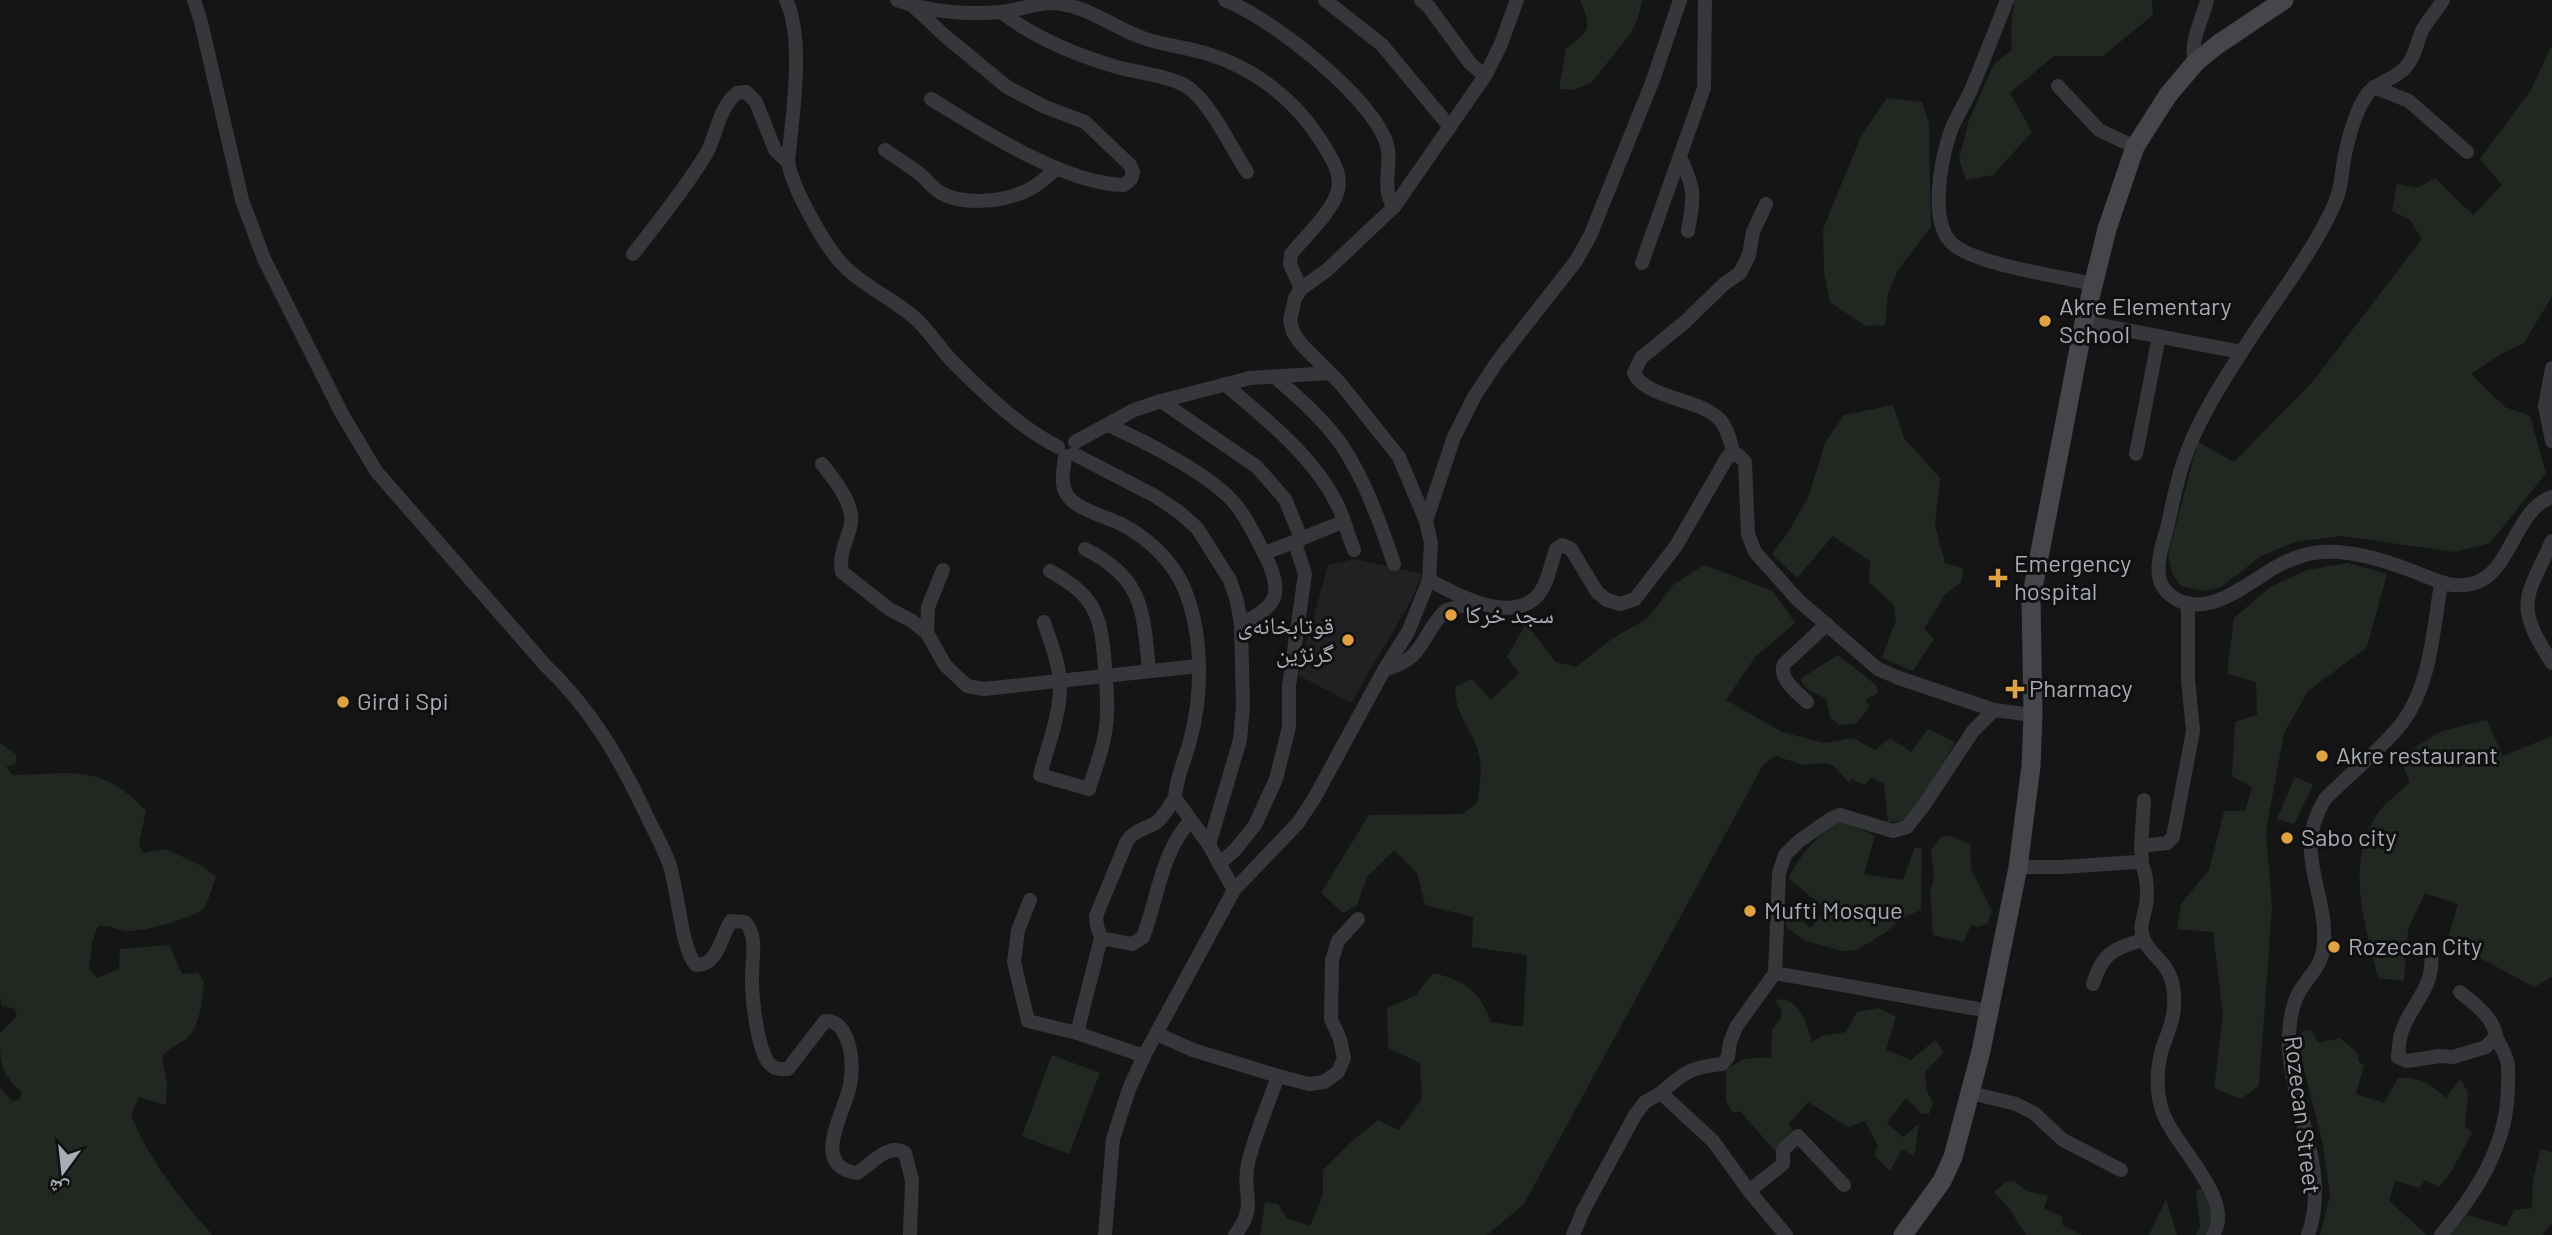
<svg xmlns="http://www.w3.org/2000/svg" width="2552" height="1235" viewBox="0 0 2552 1235" font-family="Barlow,'Noto Naskh Arabic',sans-serif">
	<style>
		.built { fill: #212123 }
		.green { fill: #212822 }
		.lines { fill: none; stroke-linecap: round; stroke-linejoin: round }
		.street { stroke: #36373b; stroke-width: 14 }
		.secondary { stroke: #44464b; stroke-width: 19 }
		.poi-dot { fill: #e1a241; stroke: #101011; stroke-width: 2.5 }
		.labels { text-anchor: middle; stroke-width: 6; stroke-linejoin: round; paint-order: stroke }
		.poi-label { font-size: 24px; fill: #a8adb5; stroke: #101011; text-anchor: start }
		.street-label { font-size: 24px; fill: #a8adb5; stroke: #101011 }
	</style>
	<rect width="100%" height="100%" fill="#151516"/>
	<polygon class="built" points="1355,559 1423,574 1409,604 1351,703 1298,675 1328,565"/>
	<g class="green">
		<path d="M1580,0H1642L1638,18L1631,33L1591,83L1574,90L1559,89L1566,48C1591,31 1592,28 1580,0Z"/>
		<polygon points="2014,0 2152,0 2153,15 2103,56 2054,56 2010,93 2032,132 1993,175 1966,180 1959,159 1969,120 1994,64 2012,50 2011,33"/>
		<polygon points="2552,45 2552,296 2524,343 2499,355 2471,374 2505,407 2530,416 2546,473 2490,543 2454,552 2342,536 2295,542 2261,556 2221,587 2203,591 2181,586 2172,573 2168,554 2198,442 2234,462 2314,380 2422,239 2409,219 2392,211 2397,184 2417,188 2435,178 2473,215 2502,185 2480,159 2531,90"/>
		<polygon points="1887,98 1922,102 1929,123 1931,227 1898,270 1888,294 1885,325 1866,326 1830,302 1824,272 1823,229 1862,134"/>
		<polygon points="1893,405 1904,438 1940,478 1935,525 1945,563 1963,568 1961,582 1945,595 1924,629 1934,639 1913,671 1882,658 1896,620 1894,605 1869,582 1870,561 1833,536 1797,578 1772,554 1789,531 1809,495 1825,443 1844,415"/>
		<polygon points="2348,563 2387,574 2367,647 2308,691 2284,733 2266,831 2272,906 2259,1086 2241,1099 2214,1088 2223,1015 2213,932 2177,929 2181,904 2209,870 2224,811 2245,811 2252,787 2232,776 2235,722 2257,715 2256,682 2227,674 2234,618 2270,587 2307,570"/>
		<path d="M1704,565L1773,591L1795,623L1755,657L1726,700L1782,732L1824,743L1853,738L1875,750L1890,738L1911,752L1928,729L1955,742L1921,805L1904,821L1888,822L1884,784L1871,777L1865,785L1851,779L1849,783L1833,765L1824,763L1803,765L1776,756L1763,765L1524,1204L1487,1235H1260L1265,1202L1278,1204L1287,1218L1310,1226L1323,1195V1170L1349,1144L1378,1120L1399,1130L1422,1098L1420,1063L1388,1048L1387,1008L1416,995L1433,973C1464,980 1480,991 1491,1022L1523,1027L1527,955L1472,947L1473,917L1425,905L1417,873L1394,850L1367,877L1357,905L1343,913L1321,893L1369,815L1463,814L1477,803C1481,781 1484,759 1473,738C1463,718 1456,711 1455,687L1472,679L1491,700L1519,673L1507,657L1526,624L1556,662L1576,667L1613,638L1647,619L1674,584Z"/>
		<polygon points="1838,655 1876,685 1878,693 1865,700 1870,706 1856,724 1839,725 1830,717 1826,699 1806,688 1800,679"/>
		<path d="M2487,720L2503,756L2552,736V977L2534,987L2473,954L2449,935L2458,904L2425,893L2408,929L2404,981L2378,978C2365,925 2345,866 2376,816C2384,803 2400,792 2410,782L2399,757L2442,731Z"/>
		<path d="M0,743L16,754V763L6,767L13,775C73,774 102,763 146,811L139,844L143,853L166,849L204,867L216,877C212,886 210,899 204,908C195,918 139,933 125,931C115,929 110,925 98,926L92,943L89,968L97,978L119,969L120,949L169,945L182,974L198,973L204,981C202,997 201,1023 189,1036C183,1043 172,1045 162,1056L167,1084L166,1105L139,1097L131,1115C146,1155 183,1204 213,1235H0V1087L12,1101L20,1100L22,1093C0,1071 0,1065 0,1033L17,1016L15,1009L1,1005L0,994Z"/>
		<polygon points="2295,777 2313,785 2294,824 2277,819"/>
		<path d="M1841,820L1875,836L1864,874L1903,880L1915,847L1922,849L1921,910L1902,918L1886,932L1857,950L1842,951L1806,941L1787,928L1782,910L1788,908L1810,928L1827,910L1788,878C1801,854 1817,835 1841,820Z"/>
		<polygon points="1951,836 1970,844 1971,869 1992,911 1987,924 1977,927 1971,925 1963,942 1933,935 1930,892 1934,878 1931,850 1941,837"/>
		<path d="M1782,999C1802,1004 1807,1024 1812,1042L1822,1036L1846,1032L1857,1012L1879,1008L1896,1017L1886,1050L1911,1060L1935,1040L1944,1052L1925,1072L1927,1091L1933,1103L1929,1114H1922L1906,1098L1887,1123L1903,1137L1919,1124L1914,1156L1902,1149L1890,1171L1874,1155L1878,1146L1865,1121L1848,1127L1808,1102L1789,1124L1793,1131L1788,1137L1790,1140L1776,1152L1740,1111L1733,1113L1726,1101V1069L1744,1059L1771,1057L1772,1030L1781,1018L1782,1011L1775,1001Z"/>
		<path d="M2311,1030L2318,1043L2340,1038L2359,1054L2358,1061L2364,1065L2356,1094L2384,1103L2398,1078C2419,1076 2431,1084 2446,1098L2460,1079L2468,1092L2465,1126L2472,1133L2451,1172L2439,1187L2425,1180L2419,1188L2395,1181L2389,1201L2427,1235H2320L2330,1195L2323,1144L2298,1046L2302,1032Z"/>
		<polygon points="1052,1055 1100,1073 1069,1154 1022,1136"/>
		<polygon points="2540,1149 2552,1152 2552,1223 2543,1235 2450,1235 2467,1215 2506,1226 2514,1210 2532,1208 2533,1182"/>
		<polygon points="2014,1181 2027,1191 2048,1196 2044,1208 2063,1217 2061,1224 2082,1235 2026,1235 2009,1208 1994,1192 2006,1182"/>
		<path d="M2204,1186C2212,1205 2217,1216 2206,1235H2196L2200,1227L2196,1191Z"/>
		<polygon points="2166,1199 2177,1235 2149,1235"/>
	</g>
	<g class="lines">
		<g class="street">
			<path d="M194,0L201,22L242,200L264,259L342,414L376,471L545,665C589,707 618,755 644,810C652,828 662,844 669,863C678,888 681,949 696,965C718,966 721,936 731,921L745,922C759,937 751,962 752,981C752,998 758,1058 772,1066C777,1070 783,1069 788,1069L825,1021C834,1021 838,1024 843,1031C853,1048 853,1067 850,1085C845,1112 809,1166 857,1173C872,1165 887,1142 905,1153L912,1180L910,1235"/>
			<path d="M786,0C805,39 792,118 788,162C793,189 824,245 843,265C864,287 894,299 916,319C930,332 941,350 954,363C986,395 1018,426 1058,447"/>
			<path d="M897,0C928,12 969,15 1002,12C1018,10 1034,4 1049,3C1084,3 1112,27 1143,38C1163,45 1185,47 1205,53C1253,67 1295,99 1321,141C1330,156 1342,172 1338,190C1333,211 1305,237 1291,254L1290,264L1301,289"/>
			<path d="M1225,0C1272,19 1365,92 1385,139C1395,162 1379,187 1394,207"/>
			<polyline points="1325,0 1382,45 1450,127"/>
			<polyline points="1421,0 1429,7 1470,63 1485,76"/>
			<path d="M2007,0C1996,28 1985,57 1973,85C1967,101 1956,116 1950,133C1941,160 1928,225 1954,245C1979,265 2058,276 2092,284"/>
			<path d="M2443,0C2437,11 2426,21 2421,33C2416,46 2415,57 2405,68C2395,79 2376,83 2368,93C2357,108 2350,132 2346,150C2341,169 2343,187 2334,205C2312,255 2270,306 2241,353C2219,387 2196,424 2183,463C2176,484 2172,507 2167,528C2162,547 2150,577 2168,593C2201,624 2245,585 2274,568C2288,560 2306,553 2322,552C2354,550 2386,561 2415,572C2437,580 2450,590 2475,583C2511,572 2515,509 2552,497"/>
			<path d="M913,6L944,35L1007,87L1045,107L1085,122L1130,165L1133,172L1131,179L1124,185C1064,184 982,130 931,99"/>
			<path d="M1001,12C1035,38 1076,55 1117,67C1136,72 1174,77 1189,88C1212,106 1231,147 1247,172"/>
			<path d="M2195,63C2189,41 2202,22 2207,0"/>
			<polyline points="2058,86 2099,130 2135,147"/>
			<polyline points="2374,87 2409,101 2467,152"/>
			<path d="M885,150C897,158 910,166 921,175C928,181 933,189 941,193C963,205 999,202 1021,193C1035,188 1046,178 1057,168"/>
			<path d="M1680,157C1696,192 1694,194 1688,231"/>
			<path d="M633,254C658,222 684,190 705,156C717,136 718,108 737,93L746,92L756,102L775,150L788,162"/>
			<polyline points="1642,263 1704,88 1705,0"/>
			<polyline points="2084,322 2241,352"/>
			<polyline points="2552,368 2545,406 2552,441"/>
			<path d="M1276,378C1299,398 1323,419 1341,444C1365,480 1380,522 1394,564"/>
			<path d="M1225,384C1266,420 1312,454 1337,504C1344,518 1348,535 1354,550"/>
			<polyline points="1161,401 1257,467 1285,499 1301,538"/>
			<path d="M1108,425C1144,441 1212,475 1236,505C1248,520 1257,540 1266,557C1284,595 1277,606 1241,624"/>
			<polyline points="1075,442 1134,410 1161,401 1250,378 1330,373"/>
			<polyline points="1074,454 1155,496 1179,512 1197,528 1230,580 1237,601 1241,624 1243,706 1240,740 1209,845"/>
			<polyline points="2136,454 2159,336"/>
			<path d="M1734,455C1731,444 1728,429 1720,420C1700,398 1646,399 1634,373L1641,358L1686,321L1724,284L1740,273L1749,255L1753,232L1766,204"/>
			<path d="M1065,456C1064,468 1060,482 1066,493C1075,510 1105,516 1121,524C1148,538 1172,560 1184,588C1203,634 1203,693 1190,741C1185,760 1176,777 1175,798L1209,845L1234,890"/>
			<path d="M822,464C833,478 854,503 851,523C848,540 838,554 842,572L889,609L912,621L927,633L945,665L967,686L984,689L1198,666"/>
			<polyline points="1426,521 1454,437 1474,397 1497,362 1576,261 1590,236 1653,80 1680,0"/>
			<path d="M2552,541C2525,600 2514,604 2552,663"/>
			<path d="M1085,549C1144,578 1143,611 1149,670"/>
			<path d="M1264,553C1291,544 1316,532 1343,522"/>
			<path d="M1429,580C1455,594 1507,623 1535,598C1547,588 1551,563 1556,549L1562,545L1571,549L1597,592L1607,600L1620,604L1635,599L1676,546L1728,456L1738,455L1745,462L1748,534L1755,552L1798,600L1878,669L1899,678L1994,710L2033,715"/>
			<path d="M1044,622C1050,641 1059,662 1060,682C1061,714 1048,745 1040,775L1089,789C1095,769 1104,747 1106,726C1109,706 1106,687 1105,667C1101,616 1097,597 1050,571"/>
			<polyline points="927,633 928,607 943,570"/>
			<path d="M1384,670C1428,657 1419,636 1446,610L1473,603"/>
			<path d="M1807,702C1797,692 1778,679 1784,664L1827,624"/>
			<polyline points="2141,846 2144,800"/>
			<polyline points="1219,864 1235,850 1255,825 1276,779 1289,727 1289,686 1305,574 1295,543"/>
			<polyline points="2142,864 2141,846 2167,843 2173,837 2193,731 2188,679 2188,603"/>
			<path d="M2018,867H2062L2136,862L2142,864C2147,877 2148,891 2146,906C2144,916 2139,926 2143,937C2146,947 2155,955 2162,963C2173,975 2175,992 2174,1008C2173,1023 2167,1035 2162,1049C2157,1067 2156,1089 2161,1107C2170,1143 2237,1198 2213,1235"/>
			<polyline points="1030,900 1018,930 1014,962 1028,1021 1077,1033 1144,1056"/>
			<path d="M1101,938L1132,944L1143,937C1158,898 1161,853 1190,821"/>
			<path d="M2431,949C2436,990 2411,1001 2401,1034C2399,1041 2399,1049 2398,1057L2407,1061L2440,1056L2453,1057L2486,1047L2496,1036C2499,1044 2505,1052 2507,1061C2509,1067 2508,1076 2508,1083C2509,1142 2478,1191 2441,1235"/>
			<polyline points="1775,973 1989,1011"/>
			<path d="M2093,984C2102,954 2113,948 2143,940"/>
			<path d="M2460,992C2475,1005 2492,1015 2496,1036"/>
			<path d="M1077,1033L1101,938L1097,926L1096,916L1127,841C1134,830 1146,829 1157,822C1165,815 1169,806 1175,798"/>
			<polyline points="1157,1034 1193,1050 1278,1076 1309,1084 1324,1082 1338,1072 1344,1058 1340,1039 1331,1019 1332,960 1338,941 1358,919"/>
			<polyline points="1971,1093 2016,1104 2034,1113 2063,1140 2121,1170"/>
			<polyline points="1749,1191 1783,1164 1783,1150 1798,1136 1844,1185"/>
			<polyline points="1105,1235 1113,1139 1129,1089 1144,1056 1234,890 1298,823 1315,797 1384,670 1408,632 1429,580 1431,543 1426,521 1399,457 1340,383 1301,344 1293,332 1290,320 1295,298 1301,289 1327,270 1394,207 1485,76 1501,44 1517,0"/>
			<path d="M1235,1235C1259,1204 1241,1195 1248,1163C1255,1134 1268,1105 1278,1076"/>
			<polyline points="1573,1235 1584,1209 1635,1115 1645,1102 1661,1093"/>
			<path d="M1786,1235L1749,1191L1713,1141L1661,1093C1684,1072 1692,1067 1722,1064L1728,1057L1730,1042L1736,1027L1775,973L1779,873L1785,855L1799,841L1832,818L1840,815L1893,831L1907,827L1922,808L1973,731L1994,710"/>
			<path d="M2308,1235C2330,1174 2294,1113 2289,1052C2288,1034 2290,1010 2298,994C2308,976 2323,966 2324,943C2327,889 2292,852 2325,799C2350,773 2380,751 2402,723C2431,685 2433,629 2441,584"/>
		</g>
		<polyline class="secondary" points="1903,1235 1942,1181 1953,1157 1981,1051 2018,867 2031,766 2033,715 2031,599 2084,322 2107,229 2135,147 2168,95 2195,63 2217,45 2284,0"/>
	</g>
	<g class="poi-dot">
		<circle cx="2045" cy="321" r="7"/>
		<path d="M1994.5 567.5h7v7h7v7h-7v7h-7v-7h-7v-7h7z"/>
		<circle cx="1451" cy="615" r="7"/>
		<circle cx="1348" cy="640" r="7"/>
		<path d="M2011.5 678.5h7v7h7v7h-7v7h-7v-7h-7v-7h7z"/>
		<circle cx="343" cy="702" r="7"/>
		<circle cx="2322" cy="756" r="7"/>
		<circle cx="2287" cy="838" r="7"/>
		<circle cx="1750" cy="911" r="7"/>
		<circle cx="2334" cy="947" r="7"/>
	</g>
	<g class="labels">
		<g class="poi-label">
			<text x="2059" y="315">Akre Elementary<tspan x="2059" dy="28">School</tspan></text>
			<text x="2014" y="572">Emergency<tspan x="2014" dy="28">hospital</tspan></text>
			<text x="1465" y="623">سجد خركا</text>
			<text x="1334" y="634" text-anchor="end">قوتابخانەی<tspan x="1334" dy="28">گرنژین</tspan></text>
			<text x="2029" y="697">Pharmacy</text>
			<text x="357" y="710">Gird i Spi</text>
			<text x="2336" y="764">Akre restaurant</text>
			<text x="2301" y="846">Sabo city</text>
			<text x="1764" y="919">Mufti Mosque</text>
			<text x="2348" y="955">Rozecan City</text>
		</g>
		<g class="street-label">
			<text transform="translate(2302 1115) rotate(83)" y="8">Rozecan Street</text>
		</g>
	</g>
	<g transform="translate(63 1172) rotate(195)" stroke="#101011" stroke-width="5" paint-order="stroke">
	<path d="M0-5L12 26L0 18L-12 26Z" fill="#a8adb5"/>
	<text y="-10" font-size="19" font-weight="bold" text-anchor="middle" fill="#a8adb5">ش</text>
	</g>
</svg>
